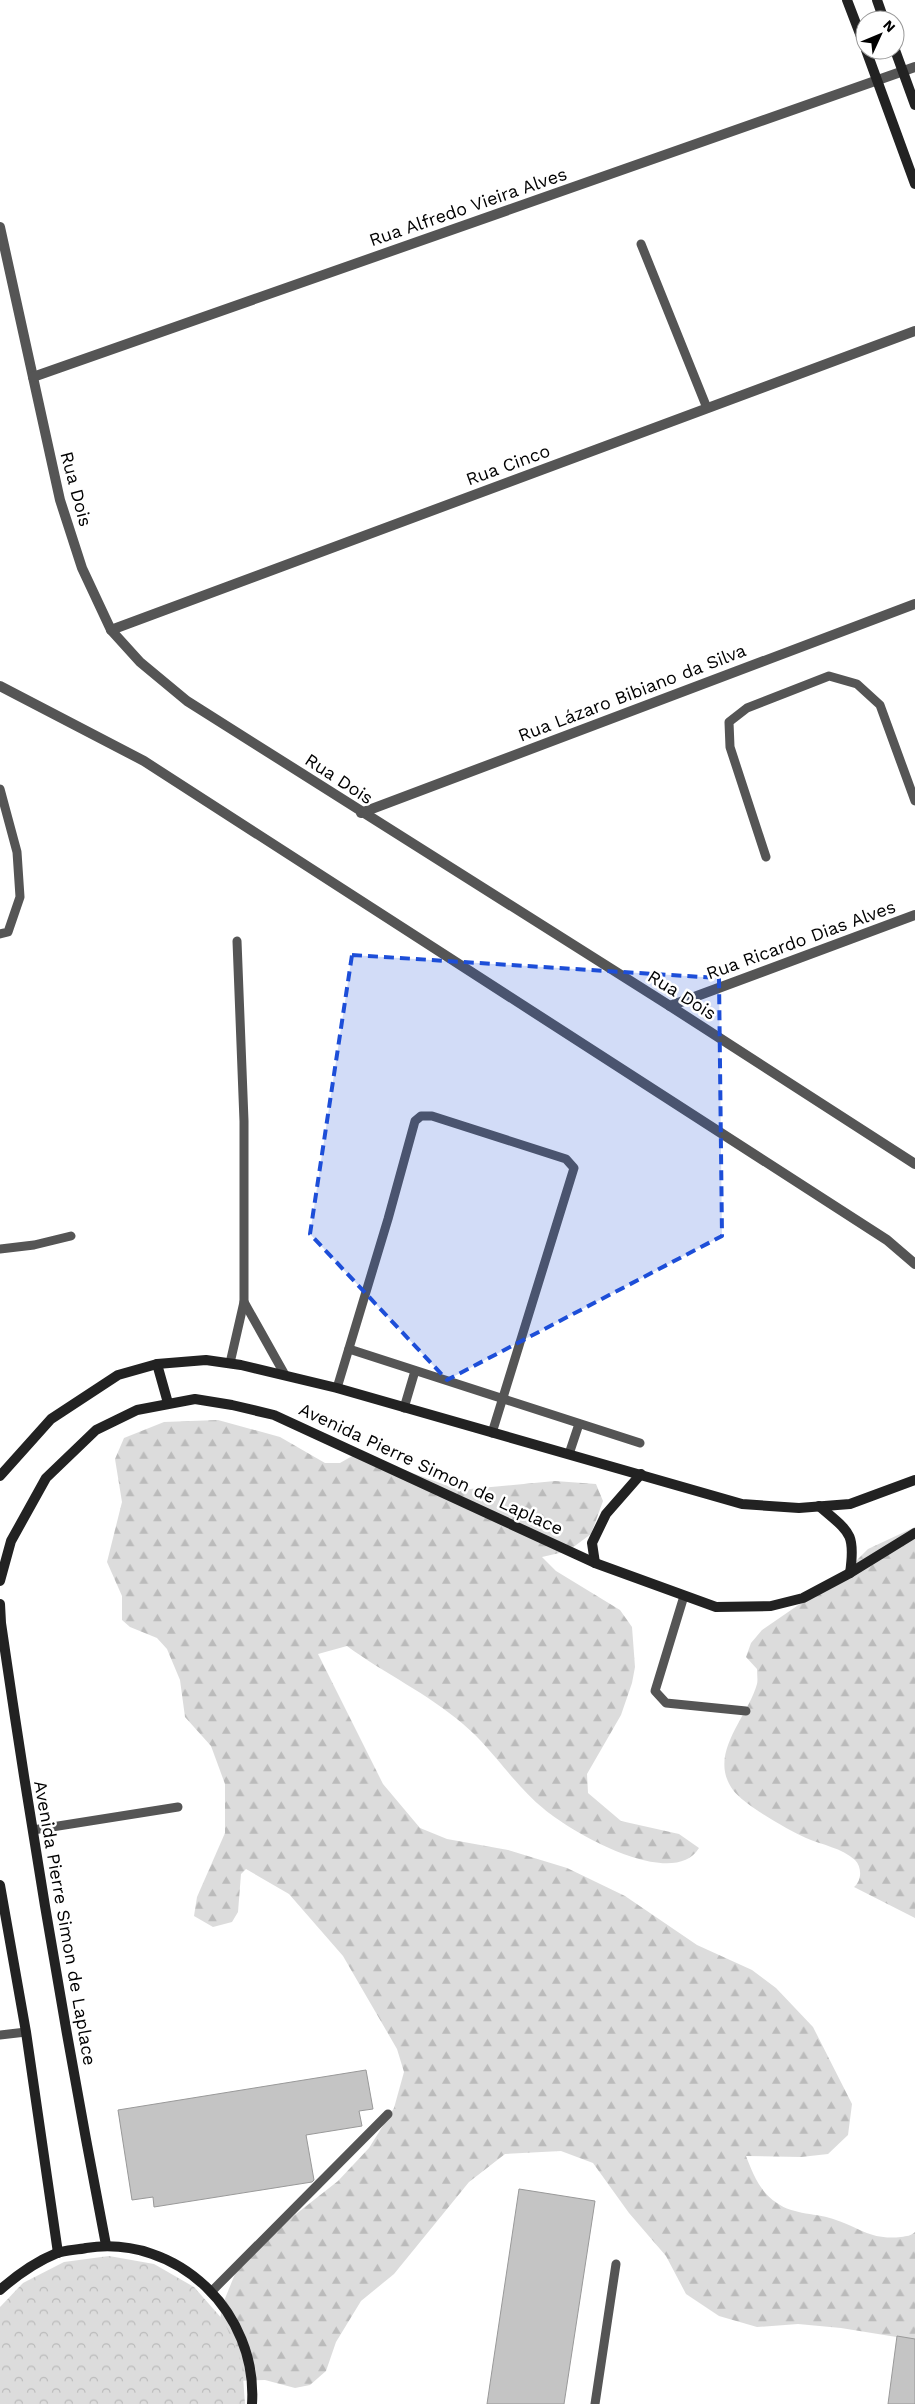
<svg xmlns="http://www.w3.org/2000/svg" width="915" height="2404" viewBox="0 0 915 2404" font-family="'Work Sans',sans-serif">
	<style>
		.forest { fill: url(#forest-firs) }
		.park { fill: url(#park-crowns) }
		.building { fill: #c4c4c4; stroke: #999 }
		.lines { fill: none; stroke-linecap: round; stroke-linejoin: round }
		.lane { stroke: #555; stroke-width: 9 }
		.street { stroke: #555; stroke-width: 10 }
		.secondary { stroke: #222; stroke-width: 10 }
		.marked { fill: #1d4ed8; fill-opacity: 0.2; stroke: #1d4ed8; stroke-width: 4; stroke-dasharray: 10 6; stroke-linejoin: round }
		.labels { text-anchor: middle; stroke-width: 5; stroke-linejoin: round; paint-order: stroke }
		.street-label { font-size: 18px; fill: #000; stroke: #fff }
	</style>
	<defs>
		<pattern id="forest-firs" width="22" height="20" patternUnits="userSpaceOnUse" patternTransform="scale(1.25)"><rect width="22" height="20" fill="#dcdcdc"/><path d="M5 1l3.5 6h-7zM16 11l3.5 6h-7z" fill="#bbb"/></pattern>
		<pattern id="park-crowns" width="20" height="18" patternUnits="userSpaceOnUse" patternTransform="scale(1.25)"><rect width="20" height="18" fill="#dcdcdc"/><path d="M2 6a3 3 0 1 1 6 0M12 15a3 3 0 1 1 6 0" fill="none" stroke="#bbb"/></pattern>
	</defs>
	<rect width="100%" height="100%" fill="#fff"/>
	<g class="forest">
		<path d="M218,1420L280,1437L325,1463H340L354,1455L366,1456L459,1490L555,1481L596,1484L603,1501L591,1534L568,1551L542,1557L556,1571L620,1610L632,1627L635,1667L632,1683L621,1715L587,1774L588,1793L621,1821L679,1834L699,1848C673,1891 571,1832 544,1809C514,1785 493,1749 463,1724C427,1693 385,1674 347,1646L318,1654L383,1784L420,1828L447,1839L508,1850L567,1868L625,1896L697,1945L752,1970L776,1988L813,2027L852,2104L848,2135L828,2154L801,2157L746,2156C753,2174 760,2192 777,2203C793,2215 818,2213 836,2220C862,2229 871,2240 901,2237C907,2236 911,2236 915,2232V2340L841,2328L798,2324L757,2327L719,2316L686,2294L666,2256L629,2213L593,2163L561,2151L505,2154L469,2182L394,2274L361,2301L336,2342L326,2371L310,2385L295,2388L265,2380L233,2381L219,2327L222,2306L237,2269L291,2218L338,2181L369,2148L394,2108L404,2072L397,2049L343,1956L289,1894L246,1869L241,1874L238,1912L232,1922L213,1927L194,1916L197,1897L225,1833V1784L211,1746L185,1717L180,1680L167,1649L157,1638L130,1627L122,1620V1596L107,1562L122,1502L115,1459L124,1438L164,1422Z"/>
		<path d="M915,1527V1918L854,1887C862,1881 862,1867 855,1860C842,1848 822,1845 806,1838C788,1830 744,1805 733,1790C707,1754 747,1719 757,1684C758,1680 757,1674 757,1669L746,1657L751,1643L762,1630L842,1575L868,1549Z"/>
	</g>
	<polygon class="park" points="109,2256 154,2264 194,2287 224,2321 242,2363 245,2404 0,2404 0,2307 23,2283 64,2262"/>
	<g class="building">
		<polygon points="366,2070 373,2109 359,2111 362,2126 306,2135 314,2180 312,2182 154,2207 153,2197 132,2200 118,2110"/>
		<polygon points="519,2189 595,2201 564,2404 487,2404"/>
		<polygon points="897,2336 915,2339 915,2404 888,2404"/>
	</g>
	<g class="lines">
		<g class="lane">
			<polyline points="641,244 707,408"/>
			<polyline points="0,789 17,852 20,897 8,932 0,934"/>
			<polyline points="766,857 730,747 729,722 747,708 829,676 857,684 880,705 915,801"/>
			<polyline points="0,1249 34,1245 71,1236"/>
			<polyline points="244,1302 285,1375"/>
			<polyline points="349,1349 640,1443"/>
			<polyline points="230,1363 244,1302 244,1121 237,941"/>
			<polyline points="337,1388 388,1219 415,1121 421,1116 432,1116 566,1159 574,1168 492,1433"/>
			<polyline points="404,1408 415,1371"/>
			<polyline points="569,1454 579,1424"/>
			<polyline points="684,1596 655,1691 666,1703 746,1711"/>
			<polyline points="33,1830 178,1807"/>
			<polyline points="0,2035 26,2032"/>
			<polyline points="212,2291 388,2114"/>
			<polyline points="595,2404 616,2264"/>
		</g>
		<g class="street">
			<polyline points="0,227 60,500 82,568 111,630 140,662 187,701 670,1006 915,1164"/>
			<polyline points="33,377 915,67"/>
			<polyline points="111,630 915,331"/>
			<polyline points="0,686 144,761 887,1240 915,1264"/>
			<polyline points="361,813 915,604"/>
			<polyline points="670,1006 915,915"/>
		</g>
		<g class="secondary">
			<polyline points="847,0 865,47"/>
			<polyline points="877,0 884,20"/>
			<polyline points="866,50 915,184"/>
			<polyline points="895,50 915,105"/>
			<polyline points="157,1364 168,1403"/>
			<polyline points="0,1476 51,1419 118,1375 157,1364 206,1360 241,1365 337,1388 742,1504 799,1508 850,1504 915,1480"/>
			<path d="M819,1506C849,1532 856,1532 850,1573"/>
			<polyline points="595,1563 592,1543 606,1514 641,1474"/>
			<polyline points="0,1581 11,1541 46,1478 96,1430 137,1410 195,1399 232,1405 274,1415 595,1563 716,1607 771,1606 803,1598 850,1573 915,1533"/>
			<path d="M0,1604L1,1623C31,1831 66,2038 106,2245"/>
			<polyline points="0,1885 26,2032 58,2253"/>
			<path d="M0,2290C17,2275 35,2262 57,2253C65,2250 77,2250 86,2248C178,2234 258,2313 252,2404"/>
		</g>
	</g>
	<path class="marked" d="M352,955L719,978L722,1236L447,1380L310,1234Z"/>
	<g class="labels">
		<g class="street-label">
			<text transform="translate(468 207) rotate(-19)" y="6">Rua Alfredo Vieira Alves</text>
			<text transform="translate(508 465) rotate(-20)" y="6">Rua Cinco</text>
			<text transform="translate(76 489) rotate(75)" y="6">Rua Dois</text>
			<text transform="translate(632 693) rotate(-21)" y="6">Rua Lázaro Bibiano da Silva</text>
			<text transform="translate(339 779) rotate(33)" y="6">Rua Dois</text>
			<text transform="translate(801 940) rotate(-20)" y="6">Rua Ricardo Dias Alves</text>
			<text transform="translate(682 995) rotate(32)" y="6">Rua Dois</text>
			<text transform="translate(431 1469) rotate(25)" y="6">Avenida Pierre Simon de Laplace</text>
			<text transform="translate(65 1923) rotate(80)" y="6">Avenida Pierre Simon de Laplace</text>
		</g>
	</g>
	<g transform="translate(880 35) rotate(46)"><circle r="24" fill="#ffffff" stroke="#999999"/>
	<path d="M0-4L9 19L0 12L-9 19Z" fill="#000000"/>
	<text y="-8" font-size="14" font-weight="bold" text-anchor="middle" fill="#000000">N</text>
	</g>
</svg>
